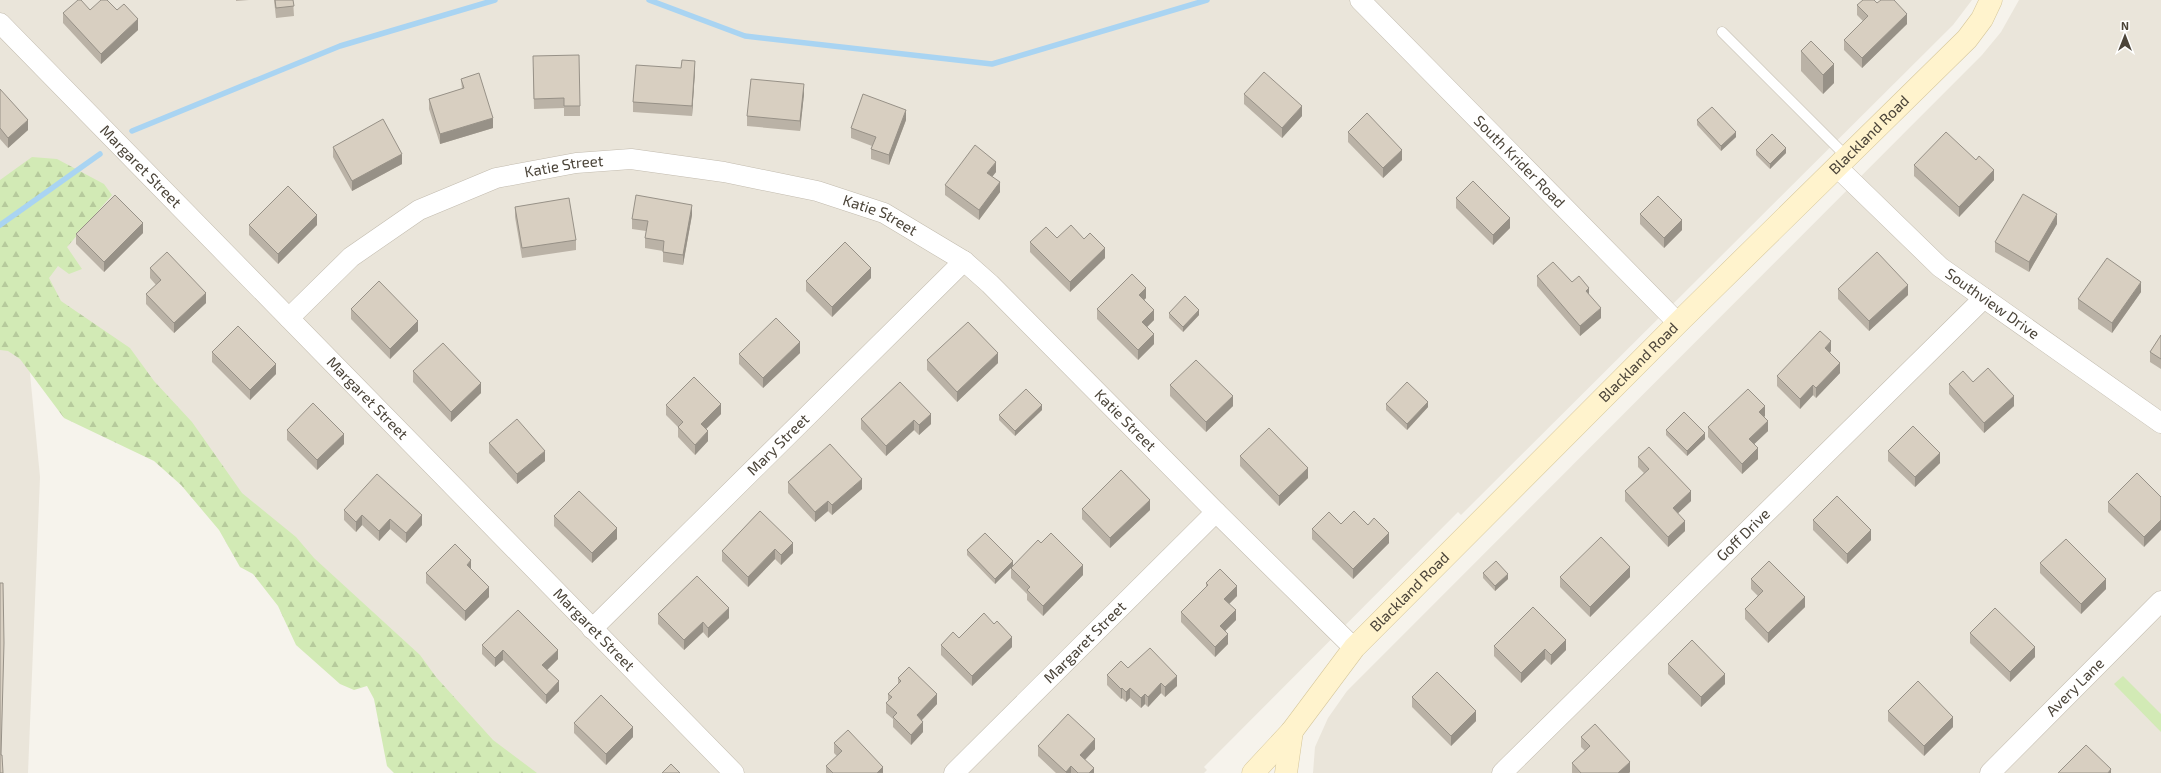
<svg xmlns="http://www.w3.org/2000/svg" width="2161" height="773" viewBox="0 0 2161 773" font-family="'Exo 2',sans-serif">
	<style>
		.residential { fill: #eae5da }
		.forest { fill: url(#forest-firs) }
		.green { fill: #d2eab5 }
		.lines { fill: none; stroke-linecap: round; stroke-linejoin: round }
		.stream { stroke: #a9d4f2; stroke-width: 5.5 }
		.lane-casing { stroke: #c2bbae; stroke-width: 11 }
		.street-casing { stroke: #c2bbae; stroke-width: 21 }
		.secondary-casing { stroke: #d6c79b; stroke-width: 23 }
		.lane { stroke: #fff; stroke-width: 10 }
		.street { stroke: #fff; stroke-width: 20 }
		.secondary { stroke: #fff3cd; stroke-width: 22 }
		.wall { fill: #bab2a6 }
		.shaded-wall { fill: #979187 }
		.building { fill: #d8cfc1; stroke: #979187 }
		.labels { text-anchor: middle; stroke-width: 3; stroke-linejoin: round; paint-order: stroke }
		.street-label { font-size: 15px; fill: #4b4439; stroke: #fff }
	</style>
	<defs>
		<pattern id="forest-firs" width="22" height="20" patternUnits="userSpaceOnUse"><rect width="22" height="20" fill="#d2eab5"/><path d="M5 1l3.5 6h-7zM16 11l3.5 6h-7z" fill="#b6ca9c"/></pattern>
	</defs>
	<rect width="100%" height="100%" fill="#f6f3ec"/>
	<g class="residential">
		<polygon points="0,0 1972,0 1953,25 1461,515 1458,512 1204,767 1207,770 1204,773 504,773 0,257"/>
		<polygon points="2019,0 2161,0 2161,773 1313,773 1315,747 1328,718 1347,691 1982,55 2001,32"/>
		<polygon points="0,296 25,322 40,477 28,773 0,773"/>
	</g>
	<polygon class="forest" points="32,157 57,159 104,184 112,195 67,247 82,269 69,274 58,266 49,278 61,301 130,348 154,381 192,422 242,493 296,537 314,558 420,655 436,677 493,740 537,773 394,773 387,766 374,699 367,686 354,690 340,684 296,645 278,606 253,574 240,567 219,530 181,485 154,461 64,418 20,359 8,351 0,350 0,180"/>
	<polygon class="green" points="2123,676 2161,714 2161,732 2114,684"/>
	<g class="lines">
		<g class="stream">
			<polyline points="649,0 745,36 992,64 1207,0"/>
			<polyline points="132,131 340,46 495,0"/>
			<polyline points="0,225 100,154"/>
		</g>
		<g class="lane-casing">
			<polyline id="lane" points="1722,32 1848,158"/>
		</g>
		<g class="street-casing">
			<g id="street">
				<path id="s1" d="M1360,0L1678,323"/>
				<path id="s2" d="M0,23L734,773"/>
				<path id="s3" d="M1838,168L1940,267L2161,423"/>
				<path id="s4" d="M289,318L351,257L419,210L496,178L576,163L631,159L724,172L817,191L884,213L964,261L990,284L1216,512L1354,648"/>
				<path id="s5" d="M592,629L964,261"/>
				<path id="s6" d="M954,773L1216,512"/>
				<path id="s7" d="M1502,773L1984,298"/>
				<path id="s8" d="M1990,773L2161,601"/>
			</g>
		</g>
		<g class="secondary-casing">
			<g id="secondary">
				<path id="s9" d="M1253,773L1292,731L1354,648L1678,323L1967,39L1982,19L1991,0"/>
				<polyline points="1286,773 1292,731"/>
			</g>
		</g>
		<use href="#lane" class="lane"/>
		<use href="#street" class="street"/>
		<use href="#secondary" class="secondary"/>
	</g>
	<g class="wall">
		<polygon points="236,0 249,0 236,1"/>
		<polygon points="274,0 293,0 294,16 276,18"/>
		<polygon points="1857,5 1907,24 1862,68 1844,50 1844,40 1863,21 1857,15"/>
		<polygon points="90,10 138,30 101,64 63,23 63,13"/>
		<polygon points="1801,51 1834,83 1823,94 1801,71"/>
		<polygon points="533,67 580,106 580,116 564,116 564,108 534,109"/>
		<polygon points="695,71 692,116 633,112 633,102"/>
		<polygon points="461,79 493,128 440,144 429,109 429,99 462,89"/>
		<polygon points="0,89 28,130 8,148 0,139"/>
		<polygon points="804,94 800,131 747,126 747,116"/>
		<polygon points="1244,94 1302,116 1282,138 1244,104"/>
		<polygon points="906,120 889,165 871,159 871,149 872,146 851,138 851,128"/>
		<polygon points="1697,120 1736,137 1721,151 1697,125"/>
		<polygon points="1348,132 1402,160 1383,178 1348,142"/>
		<polygon points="333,147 402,164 352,191 333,157"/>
		<polygon points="1756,150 1786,153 1770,169 1756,155"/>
		<polygon points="1976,160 1994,180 1959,217 1914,176 1914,165"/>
		<polygon points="996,172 992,177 1000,192 979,220 945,195 945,185"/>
		<polygon points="1456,198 1510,228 1493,245 1456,208"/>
		<polygon points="515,207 576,240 576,250 522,258 515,217"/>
		<polygon points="1640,214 1682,230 1664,248 1640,224"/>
		<polygon points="692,215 683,265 663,262 663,251 645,248 645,238 646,231 632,229 632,219"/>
		<polygon points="2057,224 2029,272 1995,252 1995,242"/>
		<polygon points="249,225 317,225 278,264 249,235"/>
		<polygon points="143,233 104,272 76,244 76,234"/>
		<polygon points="1084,239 1105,258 1070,292 1030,252 1030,242"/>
		<polygon points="150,268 206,303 174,333 146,304 146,294 156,285 150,278"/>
		<polygon points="1537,276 1572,282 1589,295 1601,318 1580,336 1537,286"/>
		<polygon points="871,278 832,317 806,291 806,281"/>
		<polygon points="1838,289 1908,295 1869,331 1838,299"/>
		<polygon points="2141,292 2112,333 2078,309 2078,299"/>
		<polygon points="1146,298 1144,300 1154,320 1147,327 1154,344 1138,360 1097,319 1097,309"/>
		<polygon points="351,309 418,331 390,359 351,319"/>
		<polygon points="1169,313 1199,315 1183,332 1169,318"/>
		<polygon points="2161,335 2161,369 2150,362 2150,352"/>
		<polygon points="1831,351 1830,353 1840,373 1816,398 1813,395 1800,409 1777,386 1777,376"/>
		<polygon points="212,352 276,374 250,400 212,362"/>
		<polygon points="800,353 763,388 739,364 739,354"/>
		<polygon points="927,360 998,363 957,402 927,370"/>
		<polygon points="413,371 481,393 451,422 413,382"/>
		<polygon points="1973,382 2014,406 1984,433 1949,394 1949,384"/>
		<polygon points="1170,385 1233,406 1206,432 1170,396"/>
		<polygon points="1386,404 1428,407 1407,430 1386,410"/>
		<polygon points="666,405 721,414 706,429 708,441 695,455 678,437 678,427 666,415"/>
		<polygon points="1042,410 1015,436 999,420 999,415"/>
		<polygon points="931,414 931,424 919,435 914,430 886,456 861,429 861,419"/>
		<polygon points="1765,416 1764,417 1768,431 1754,444 1758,459 1742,474 1708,437 1708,427"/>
		<polygon points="287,430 344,444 317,470 287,440"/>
		<polygon points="1666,430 1705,439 1687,456 1666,435"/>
		<polygon points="489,443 545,461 517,484 489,453"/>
		<polygon points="1888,451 1940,463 1915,487 1888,461"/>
		<polygon points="1240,456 1308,478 1279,506 1240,466"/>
		<polygon points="1638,457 1691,501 1678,513 1685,531 1668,547 1625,501 1625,491 1644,473 1638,467"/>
		<polygon points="788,482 862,489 832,515 828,511 815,522 788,493"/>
		<polygon points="2161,497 2144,547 2108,512 2108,502"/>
		<polygon points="1082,509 1150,510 1110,548 1082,519"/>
		<polygon points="344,510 422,525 406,543 390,529 379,541 362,525 356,532 344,520"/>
		<polygon points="760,511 793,553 781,565 775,559 748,587 722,561 722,551"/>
		<polygon points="554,516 617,539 592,563 554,526"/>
		<polygon points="1813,520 1871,540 1847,564 1813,530"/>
		<polygon points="1341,524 1368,525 1389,543 1353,579 1312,539 1312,529"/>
		<polygon points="1041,543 1083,575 1043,616 1027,600 1027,594 1011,578 1011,568 995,584 967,555 967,550 1013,566"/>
		<polygon points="2040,563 2106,589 2081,614 2040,573"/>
		<polygon points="471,570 489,597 465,621 426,583 426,573"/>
		<polygon points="1483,573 1508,579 1495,591 1483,578"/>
		<polygon points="1560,577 1630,577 1590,617 1560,587"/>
		<polygon points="1751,579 1805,607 1768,643 1745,619 1745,609 1758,596 1751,589"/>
		<polygon points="1206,583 1237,596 1229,604 1236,620 1225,631 1228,644 1215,657 1181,622 1181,612 1206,587"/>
		<polygon points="658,614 729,618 708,638 703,632 684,650 658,624"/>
		<polygon points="1970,633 2035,657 2010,682 1970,643"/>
		<polygon points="959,638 1012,647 972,686 941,655 941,645"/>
		<polygon points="482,645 558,659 547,670 559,691 546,704 503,660 495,667 482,654"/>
		<polygon points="1494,646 1566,650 1551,665 1545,659 1521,683 1494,656"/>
		<polygon points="1668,664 1725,684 1701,707 1668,674"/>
		<polygon points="1128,668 1177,686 1165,697 1161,693 1148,707 1145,704 1141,708 1130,698 1126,702 1122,698 1121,699 1107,685 1107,675"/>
		<polygon points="898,678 937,704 922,720 923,732 911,745 893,727 893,719 886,713 886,703 888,701 888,694 898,685"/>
		<polygon points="1412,697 1476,721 1451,746 1412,707"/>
		<polygon points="1888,711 1953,727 1924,756 1888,721"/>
		<polygon points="574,723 633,737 606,765 574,733"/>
		<polygon points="1581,737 1630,772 1629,773 1572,773 1572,763 1585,751 1581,747"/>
		<polygon points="834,743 883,773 826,773 826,766 837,756 834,753"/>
		<polygon points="1038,746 1095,749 1085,760 1094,773 1056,773 1038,756"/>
	</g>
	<g class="shaded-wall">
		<polygon points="1907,14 1907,24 1862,68 1862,58"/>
		<polygon points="138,19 138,30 101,64 101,54"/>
		<polygon points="695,61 695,71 692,116 692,106"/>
		<polygon points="1834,64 1834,83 1823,94 1823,75"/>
		<polygon points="804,84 804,94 800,131 800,121"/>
		<polygon points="1302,106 1302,116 1282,138 1282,128"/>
		<polygon points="906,110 906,120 889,165 889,155"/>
		<polygon points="493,118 493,128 440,144 440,134"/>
		<polygon points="28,120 28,130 8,148 8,138"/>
		<polygon points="1736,132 1736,137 1721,151 1721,146"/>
		<polygon points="1786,148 1786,153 1770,169 1770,164"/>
		<polygon points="1402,150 1402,160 1383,178 1383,168"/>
		<polygon points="402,154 402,164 352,191 352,181"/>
		<polygon points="996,162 996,172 987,183 987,173"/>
		<polygon points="1994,170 1994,180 1959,217 1959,207"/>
		<polygon points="1000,182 1000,192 979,220 979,210"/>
		<polygon points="692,205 692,215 683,265 683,255"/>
		<polygon points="2057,214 2057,224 2029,272 2029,262"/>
		<polygon points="317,215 317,225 278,264 278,254"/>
		<polygon points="1510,218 1510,228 1493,245 1493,235"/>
		<polygon points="1682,220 1682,230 1664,248 1664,238"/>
		<polygon points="143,223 143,233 104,272 104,262"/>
		<polygon points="1105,248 1105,258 1070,292 1070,282"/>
		<polygon points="871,268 871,278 832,317 832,307"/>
		<polygon points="2141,282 2141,292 2112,333 2112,323"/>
		<polygon points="1908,285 1908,295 1869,331 1869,321"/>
		<polygon points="1146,288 1146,298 1139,305 1139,295"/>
		<polygon points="1589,288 1589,298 1586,291"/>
		<polygon points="206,293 206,303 174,333 174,323"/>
		<polygon points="1601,308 1601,318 1580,336 1580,326"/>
		<polygon points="1154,310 1154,320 1142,332 1142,322"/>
		<polygon points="1199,310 1199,315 1183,332 1183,327"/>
		<polygon points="418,321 418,331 390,359 390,349"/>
		<polygon points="1154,334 1154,344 1138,360 1138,350"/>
		<polygon points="1831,341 1831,351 1825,358 1825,348"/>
		<polygon points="800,342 800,353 763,388 763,378"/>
		<polygon points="998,353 998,363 957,402 957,392"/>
		<polygon points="1840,363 1840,373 1816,398 1816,388"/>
		<polygon points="276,364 276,374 250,400 250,390"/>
		<polygon points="481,383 481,393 451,422 451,412"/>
		<polygon points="1813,385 1813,395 1800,409 1800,399"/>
		<polygon points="1233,396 1233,406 1206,432 1206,422"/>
		<polygon points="2014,396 2014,406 1984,433 1984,423"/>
		<polygon points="1428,402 1428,407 1407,430 1407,424"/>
		<polygon points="721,404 721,414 701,434 701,424"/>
		<polygon points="1042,405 1042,410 1015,436 1015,431"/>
		<polygon points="1765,406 1765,416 1759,422 1759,412"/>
		<polygon points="931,414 931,424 919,435 919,425"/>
		<polygon points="914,420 914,430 886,456 886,446"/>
		<polygon points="1768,421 1768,431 1749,449 1749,439"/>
		<polygon points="708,431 708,441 695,455 695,445"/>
		<polygon points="1705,433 1705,439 1687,456 1687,451"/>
		<polygon points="344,434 344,444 317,470 317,460"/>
		<polygon points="1758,448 1758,459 1742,474 1742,464"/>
		<polygon points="545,451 545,461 517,484 517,474"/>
		<polygon points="1940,453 1940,463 1915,487 1915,477"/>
		<polygon points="1308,468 1308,478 1279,506 1279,496"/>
		<polygon points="862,479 862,489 832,515 832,505"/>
		<polygon points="1691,491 1691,501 1673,518 1673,508"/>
		<polygon points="1150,500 1150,510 1110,548 1110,538"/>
		<polygon points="828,501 828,511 815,522 815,512"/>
		<polygon points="362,515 362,525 356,532 356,522"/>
		<polygon points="422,515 422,525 406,543 406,533"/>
		<polygon points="390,519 390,529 379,541 379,531"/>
		<polygon points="2161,520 2161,530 2144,547 2144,537"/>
		<polygon points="1685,521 1685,531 1668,547 1668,537"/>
		<polygon points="617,528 617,539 592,563 592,553"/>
		<polygon points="1871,530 1871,540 1847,564 1847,554"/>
		<polygon points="1389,533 1389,543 1353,579 1353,569"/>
		<polygon points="793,543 793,553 781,565 781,555"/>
		<polygon points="775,549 775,559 748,587 748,577"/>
		<polygon points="471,560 471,570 467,565"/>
		<polygon points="1013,561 1013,566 995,584 995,579"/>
		<polygon points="1083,565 1083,575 1043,616 1043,606"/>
		<polygon points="1630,567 1630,577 1590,617 1590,607"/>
		<polygon points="1508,574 1508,579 1495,591 1495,586"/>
		<polygon points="2106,579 2106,589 2081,614 2081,604"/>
		<polygon points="1237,586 1237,596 1224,609 1224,599"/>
		<polygon points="489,587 489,597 465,621 465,611"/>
		<polygon points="1805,597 1805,607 1768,643 1768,633"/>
		<polygon points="729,608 729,618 708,638 708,628"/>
		<polygon points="1236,610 1236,620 1220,636 1220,626"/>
		<polygon points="703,622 703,632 684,650 684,640"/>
		<polygon points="1228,634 1228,644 1215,657 1215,647"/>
		<polygon points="1012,637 1012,647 972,686 972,676"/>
		<polygon points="1566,640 1566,650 1551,665 1551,655"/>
		<polygon points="2035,647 2035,657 2010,682 2010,672"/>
		<polygon points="1545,649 1545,659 1521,683 1521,673"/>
		<polygon points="503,650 503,660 495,667 495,658"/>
		<polygon points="558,650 558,659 542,675 542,665"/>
		<polygon points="1725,674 1725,684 1701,707 1701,697"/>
		<polygon points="1177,676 1177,686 1165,697 1165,687"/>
		<polygon points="559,681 559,691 546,704 546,695"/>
		<polygon points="1161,683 1161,693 1148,707 1148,697"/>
		<polygon points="1122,688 1122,698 1121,699 1121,689"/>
		<polygon points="1130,688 1130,698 1126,702 1126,692"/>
		<polygon points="937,694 937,704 917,725 917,715"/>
		<polygon points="1145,694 1145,704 1141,708 1141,698"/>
		<polygon points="1476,711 1476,721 1451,746 1451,736"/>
		<polygon points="1953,717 1953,727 1924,756 1924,746"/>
		<polygon points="923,722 923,732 911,745 911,735"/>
		<polygon points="633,727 633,737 606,765 606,754"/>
		<polygon points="1095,739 1095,749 1080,765 1080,755"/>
		<polygon points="1630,762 1630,772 1629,773 1618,773"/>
		<polygon points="1071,766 1071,773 1066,773 1066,772"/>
		<polygon points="883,767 883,773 877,773"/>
		<polygon points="1094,768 1094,773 1089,773"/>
		<polygon points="2111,769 2111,773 2108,773"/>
	</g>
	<g class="building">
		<polygon points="78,0 81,0 90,10 101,0 107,0 117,10 124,4 138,19 101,54 63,13"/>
		<polygon points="275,0 293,0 294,6 276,8"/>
		<polygon points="1863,0 1874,0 1877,3 1881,0 1894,0 1907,14 1862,58 1844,40 1868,16 1857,5"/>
		<polygon points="1811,41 1834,64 1823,75 1801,51"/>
		<polygon points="579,55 580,106 564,106 564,98 534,99 533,56"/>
		<polygon points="682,60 695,61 692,106 633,102 636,65 681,68"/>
		<polygon points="1264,72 1302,106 1282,128 1244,94"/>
		<polygon points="479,73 493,118 440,134 429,99 464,88 461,79"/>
		<polygon points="751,79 804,84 800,121 747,116"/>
		<polygon points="0,89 28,120 8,138 0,128"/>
		<polygon points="863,94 906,110 889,155 871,149 876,137 851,128"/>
		<polygon points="1712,107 1736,132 1721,146 1697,120"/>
		<polygon points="1367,113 1402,150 1383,168 1348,132"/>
		<polygon points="383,119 402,154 352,181 333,147"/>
		<polygon points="1946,132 1976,160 1979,156 1994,170 1959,207 1914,165"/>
		<polygon points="1772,134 1786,148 1770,164 1756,150"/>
		<polygon points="975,145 996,162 987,173 1000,182 979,210 945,185"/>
		<polygon points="1473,181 1510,218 1493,235 1456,198"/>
		<polygon points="288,186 317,215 278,254 249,225"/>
		<polygon points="2023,194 2057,214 2029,262 1995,242"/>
		<polygon points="115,195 143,223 104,262 76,234"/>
		<polygon points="636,195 692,205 683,255 663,252 664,241 645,238 648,221 632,219"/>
		<polygon points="1658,196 1682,220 1664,238 1640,214"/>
		<polygon points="569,198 576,240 522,248 515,207"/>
		<polygon points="1071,225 1084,239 1090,233 1105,248 1070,282 1030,242 1046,227 1057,238"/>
		<polygon points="845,242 871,268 832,307 806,281"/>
		<polygon points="167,252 206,293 174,323 146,294 161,280 150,268"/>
		<polygon points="1877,252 1908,285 1869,321 1838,289"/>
		<polygon points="2107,258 2141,282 2112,323 2078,299"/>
		<polygon points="1553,262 1572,282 1579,276 1589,288 1586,291 1601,308 1580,326 1537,276"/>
		<polygon points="1132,274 1146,288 1139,295 1154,310 1142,322 1154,334 1138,350 1097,309"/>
		<polygon points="379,281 418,321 390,349 351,309"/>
		<polygon points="1185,296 1199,310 1183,327 1169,313"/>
		<polygon points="776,318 800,342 763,378 739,354"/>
		<polygon points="968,322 998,353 957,392 927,360"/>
		<polygon points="238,326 276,364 250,390 212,352"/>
		<polygon points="1820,331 1831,341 1825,348 1840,363 1816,388 1813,385 1800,399 1777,376"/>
		<polygon points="2161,335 2161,359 2150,352"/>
		<polygon points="443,343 481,383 451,412 413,371"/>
		<polygon points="1196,360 1233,396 1206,422 1170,385"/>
		<polygon points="1988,368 2014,396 1984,423 1949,384 1963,371 1973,382"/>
		<polygon points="694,377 721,404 701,424 708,431 695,445 678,427 683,422 666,405"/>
		<polygon points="900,382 931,414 919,425 914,420 886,446 861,419"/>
		<polygon points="1407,382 1428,402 1407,424 1386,404"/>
		<polygon points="1026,389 1042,405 1015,431 999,415"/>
		<polygon points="1748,389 1765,406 1759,412 1768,421 1749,439 1758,448 1742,464 1708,427"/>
		<polygon points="313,403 344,434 317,460 287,430"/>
		<polygon points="1684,412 1705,433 1687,451 1666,430"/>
		<polygon points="517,419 545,451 517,474 489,443"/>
		<polygon points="1913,426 1940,453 1915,477 1888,451"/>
		<polygon points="1269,428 1308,468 1279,496 1240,456"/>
		<polygon points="830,444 862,479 832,505 828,501 815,512 788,482"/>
		<polygon points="1649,447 1691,491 1673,508 1685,521 1668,537 1625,491 1649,469 1638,457"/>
		<polygon points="1121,470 1150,500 1110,538 1082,509"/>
		<polygon points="2137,473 2161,497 2161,520 2144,537 2108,502"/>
		<polygon points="377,474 422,515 406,533 390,519 379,531 362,515 356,522 344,510"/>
		<polygon points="579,491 617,528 592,553 554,516"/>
		<polygon points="1837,496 1871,530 1847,554 1813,520"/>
		<polygon points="760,511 793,543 781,555 775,549 748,577 722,551"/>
		<polygon points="1354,511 1368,525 1374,518 1389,533 1353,569 1312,529 1329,512 1341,524"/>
		<polygon points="985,533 1013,561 995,579 967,550"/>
		<polygon points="1051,533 1083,565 1043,606 1027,590 1030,587 1011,568 1038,540 1041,543"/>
		<polygon points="1601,537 1630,567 1590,607 1560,577"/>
		<polygon points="2066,539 2106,579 2081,604 2040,563"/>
		<polygon points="455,544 471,560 467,565 489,587 465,611 426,573"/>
		<polygon points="1496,561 1508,574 1495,586 1483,573"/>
		<polygon points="1769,561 1805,597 1768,633 1745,609 1763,591 1751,579"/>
		<polygon points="1220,569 1237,586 1224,599 1236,610 1220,626 1228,634 1215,647 1181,612 1208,585 1206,583"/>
		<polygon points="697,576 729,608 708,628 703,622 684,640 658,614"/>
		<polygon points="0,583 3,583 4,643 1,755 2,755 3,773 0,773"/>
		<polygon points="1533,607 1566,640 1551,655 1545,649 1521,673 1494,646"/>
		<polygon points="1995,608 2035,647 2010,672 1970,633"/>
		<polygon points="518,610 558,650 542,665 559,681 546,695 503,650 495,658 482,645"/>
		<polygon points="984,613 994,624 997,621 1012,637 972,676 941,645 953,632 959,638"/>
		<polygon points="1692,640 1725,674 1701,697 1668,664"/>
		<polygon points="1150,648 1177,676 1165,687 1161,683 1148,697 1145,694 1141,698 1130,688 1126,692 1122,688 1121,689 1107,675 1121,661 1128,668"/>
		<polygon points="909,667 937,694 917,715 923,722 911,735 893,717 897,713 886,703 892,697 888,694 901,681 898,678"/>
		<polygon points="1437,672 1476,711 1451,736 1412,697"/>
		<polygon points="1918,681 1953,717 1924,746 1888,711"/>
		<polygon points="601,695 633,727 606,754 574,723"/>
		<polygon points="1068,714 1095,739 1080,755 1094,768 1089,773 1078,773 1071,766 1066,772 1038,746"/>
		<polygon points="1595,724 1630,762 1618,773 1581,773 1572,763 1590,746 1581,737"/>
		<polygon points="848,730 883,767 877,773 833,773 826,766 842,751 834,743"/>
		<polygon points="2086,745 2111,769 2108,773 2058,773"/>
		<polygon points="671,764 680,773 662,773"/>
	</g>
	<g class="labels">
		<g class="street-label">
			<text dy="5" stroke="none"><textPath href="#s9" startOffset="888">Blackland Road</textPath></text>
			<text dy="5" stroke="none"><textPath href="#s1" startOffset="227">South Krider Road</textPath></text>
			<text dy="5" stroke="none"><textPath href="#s2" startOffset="201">Margaret Street</textPath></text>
			<text dy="5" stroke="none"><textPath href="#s4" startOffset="322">Katie Street</textPath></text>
			<text dy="5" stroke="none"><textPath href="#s4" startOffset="646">Katie Street</textPath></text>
			<text dy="5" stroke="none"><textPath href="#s3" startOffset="206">Southview Drive</textPath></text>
			<text dy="5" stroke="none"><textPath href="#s9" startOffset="564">Blackland Road</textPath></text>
			<text dy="5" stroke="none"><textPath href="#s2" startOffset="525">Margaret Street</textPath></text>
			<text dy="5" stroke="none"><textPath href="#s4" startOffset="969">Katie Street</textPath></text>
			<text dy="5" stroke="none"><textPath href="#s5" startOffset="262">Mary Street</textPath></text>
			<text dy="5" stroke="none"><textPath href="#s7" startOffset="339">Goff Drive</textPath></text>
			<text dy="5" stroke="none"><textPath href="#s9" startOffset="240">Blackland Road</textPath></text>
			<text dy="5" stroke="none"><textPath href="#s2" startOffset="849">Margaret Street</textPath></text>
			<text dy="5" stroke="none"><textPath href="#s6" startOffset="185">Margaret Street</textPath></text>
			<text dy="5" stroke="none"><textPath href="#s8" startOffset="121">Avery Lane</textPath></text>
		</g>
	</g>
	<g transform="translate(2125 36)" stroke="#ffffff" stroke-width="3" paint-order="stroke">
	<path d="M0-3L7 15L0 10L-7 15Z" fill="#4b4439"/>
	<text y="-6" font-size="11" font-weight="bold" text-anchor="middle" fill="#4b4439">N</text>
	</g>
</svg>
